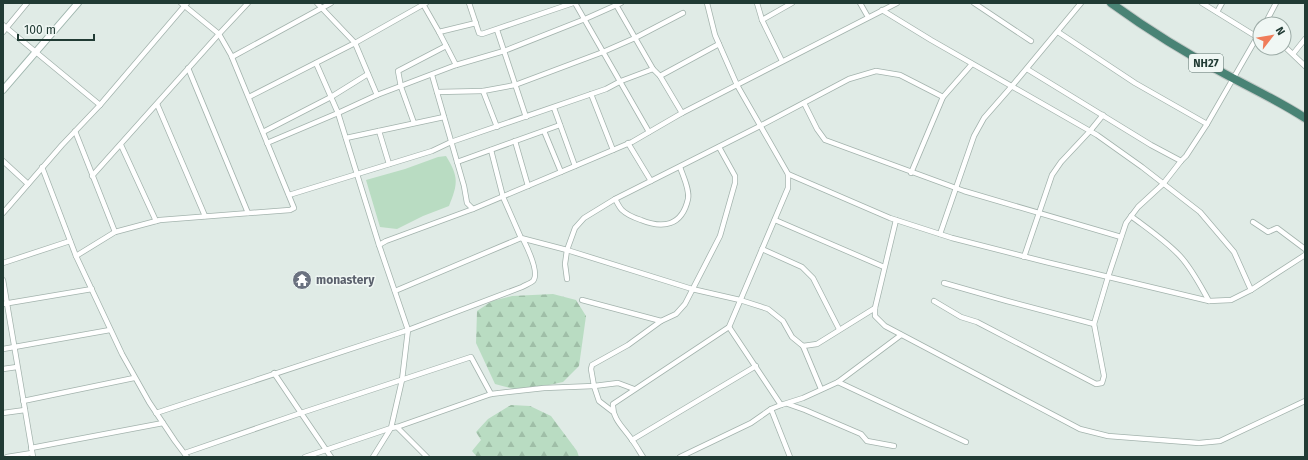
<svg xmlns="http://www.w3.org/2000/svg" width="1308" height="460" viewBox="0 0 1308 460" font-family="'Fira Sans',sans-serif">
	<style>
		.forest { fill: url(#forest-firs) }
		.pitch { fill: #b9dcc2 }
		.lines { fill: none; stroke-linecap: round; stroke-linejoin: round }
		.minor-casing { stroke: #a3b3ad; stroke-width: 6 }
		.secondary-casing { stroke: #9fb6ae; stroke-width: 8 }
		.trunk-casing { stroke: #c1c8c6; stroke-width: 10 }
		.minor { stroke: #fff; stroke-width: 4.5 }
		.secondary { stroke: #fff; stroke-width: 6 }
		.trunk { stroke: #498375; stroke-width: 8 }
		.labels { text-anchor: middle; stroke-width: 3; stroke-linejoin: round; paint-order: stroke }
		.shield { fill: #f0f7f4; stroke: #5f736e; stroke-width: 1 }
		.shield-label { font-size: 11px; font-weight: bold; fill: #213b34 }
		.worship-label { font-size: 12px; font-weight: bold; fill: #5b616d; stroke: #f0f7f4; text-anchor: start }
	</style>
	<defs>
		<pattern id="forest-firs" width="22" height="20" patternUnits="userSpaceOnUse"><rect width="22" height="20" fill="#b9dcc2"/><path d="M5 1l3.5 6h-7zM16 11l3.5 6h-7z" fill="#9fbea7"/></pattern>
	</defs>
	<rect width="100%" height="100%" fill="#e0ebe6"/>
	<g class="forest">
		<polygon points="553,294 576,300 586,316 579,366 563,382 521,391 495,384 476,343 477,311 492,301 512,296"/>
		<polygon points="511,405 530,406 551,416 577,451 579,457 477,457 472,451 481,440 476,432 488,419"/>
	</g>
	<path class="pitch" d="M446,156C459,177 458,184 449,206L423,216L397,229L380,227L366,180L405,169L438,157Z"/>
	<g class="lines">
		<g class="minor-casing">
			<g id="minor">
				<polyline points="317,3 355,43 377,95"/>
				<polyline points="469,3 479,33 482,34 573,3"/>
				<polyline points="575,3 649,132"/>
				<polyline points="615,3 653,69 660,76 682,113"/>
				<polyline points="757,3 762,20 782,61"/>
				<polyline points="860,3 868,17"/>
				<polyline points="974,3 1031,41"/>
				<polyline points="1202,3 1257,37"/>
				<polyline points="423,4 439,32 456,65"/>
				<polyline points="882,10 931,40 1097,135 1142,167 1200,212 1234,252 1251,290"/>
				<polyline points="1217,12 1222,3"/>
				<polyline points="762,20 792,3"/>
				<polyline points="1265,24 1276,3"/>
				<polyline points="3,25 100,105"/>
				<polyline points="497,30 526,117"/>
				<polyline points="3,32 27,3"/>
				<polyline points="439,32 476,23"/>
				<polyline points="1058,32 1135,83 1207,124"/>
				<polyline points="1284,46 1305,66"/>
				<polyline points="1293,54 1305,39"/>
				<polyline points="232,57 331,3"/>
				<polyline points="316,63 338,113 379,245"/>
				<polyline points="188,68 248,213"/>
				<polyline points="1027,69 1151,145 1181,161"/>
				<polyline points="432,75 464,186 467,203 473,209"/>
				<polyline points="660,76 719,44"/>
				<polyline points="437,92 483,91"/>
				<polyline points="591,94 613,150"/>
				<polyline points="249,97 355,43 426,3"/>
				<polyline points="804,103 817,129 825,140 964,191 1121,237"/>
				<polyline points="157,104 205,216"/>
				<polyline points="554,108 575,166"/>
				<polyline points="414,123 401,87 398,71 446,46"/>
				<polyline points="497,127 483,91 515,85 603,52 635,38 683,13"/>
				<polyline points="75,131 115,232"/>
				<polyline points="379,131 389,164"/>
				<polyline points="544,131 561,172"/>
				<polyline points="263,132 331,97 368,74"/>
				<polyline points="346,138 444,117"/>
				<polyline points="515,141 528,186"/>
				<polyline points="267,143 338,113 377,95 456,65 504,51 585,19 621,3"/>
				<polyline points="628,143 651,181"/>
				<polyline points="121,145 156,221"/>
				<polyline points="491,150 503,197 521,238 567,250 692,289 740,300 768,309 783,321 792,337 803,346 817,344 875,308"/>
				<polyline points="3,161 28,184"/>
				<polyline points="457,162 560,125"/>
				<polyline points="42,167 76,256 122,354 149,402 175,441 187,457"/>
				<polyline points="911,173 943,97 972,64"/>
				<polyline points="788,174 890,218 952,238 1046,262 1209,301 1231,300 1251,290 1305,255"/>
				<polyline points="92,176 219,34 248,3"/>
				<polyline points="289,195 432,151 451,142 606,89 621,81 653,69"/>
				<path d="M615,199C617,202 619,207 622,210C626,214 635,218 641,220C663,229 682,226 688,199C690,190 683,176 680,167"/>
				<polyline points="3,213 62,145 100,105 187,3"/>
				<path d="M1131,216C1148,229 1166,241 1180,256C1192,269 1200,285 1209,301"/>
				<polyline points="775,220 884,267"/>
				<polyline points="896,220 875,308 875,316 885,326 1080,429 1108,436 1199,443 1220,441 1305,401"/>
				<polyline points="1253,222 1268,232 1277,228 1305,249"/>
				<polyline points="940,234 974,136 984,118 1012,86 1081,3"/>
				<polyline points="762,249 802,267 813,278 839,329"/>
				<polyline points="76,256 115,232 160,220 290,210 294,208 231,55 219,34 181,3"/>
				<polyline points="1024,257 1052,175 1061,162 1090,131 1103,115"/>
				<polyline points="3,263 70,241"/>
				<polyline points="567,279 565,264 567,250 575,228 584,218 615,199 760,126 849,79 876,71 900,75 943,97"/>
				<polyline points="3,280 33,457"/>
				<polyline points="944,283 1007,301 1094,324 1108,277 1126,223 1138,207 1163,184 1181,161 1186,156 1207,124 1260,32"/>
				<polyline points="395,291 521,238"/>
				<polyline points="582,300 661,321"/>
				<polyline points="934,301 961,317 977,322 1096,384 1102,383 1104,376 1094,324"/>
				<polyline points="3,304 92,289"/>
				<polyline points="729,327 781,405 803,398 838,382 901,335"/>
				<polyline points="803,346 821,389"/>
				<polyline points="3,349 110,330"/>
				<polyline points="3,369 17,367"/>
				<polyline points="838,382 966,442"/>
				<polyline points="23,401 134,378"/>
				<polyline points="788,404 805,410 861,434 867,441 894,446"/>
				<polyline points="771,409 790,457"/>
				<polyline points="612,411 599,401 594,386 618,383 634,389"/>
				<polyline points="3,413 25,410"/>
				<path d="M156,413L408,330L522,287C525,285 531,283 533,281C540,273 527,247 523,239"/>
				<polyline points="397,427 427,457"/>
				<polyline points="632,440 756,366"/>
				<polyline points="31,448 163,423"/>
				<polyline points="185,453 301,413 274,373"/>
				<polyline points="7,457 32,453"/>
				<polyline points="305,457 391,428 397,427 491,394 544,388 594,386 591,369 592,365 628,345 661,321 676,314 685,304 720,236 735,183 735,176 719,147"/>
				<polyline points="331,457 301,413 471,357 491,394"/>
				<polyline points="373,457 391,428 402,380 408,330 379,245 386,241 473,209 632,142 682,113 897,3"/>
				<path d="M643,457C639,451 636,445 632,440C624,428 612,419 613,404L729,327L788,188V174L737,85L715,35L707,3"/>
				<polyline points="680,457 751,423 771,409 781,405"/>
			</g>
		</g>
		<g class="secondary-casing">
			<polyline id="secondary" points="3,90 78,3"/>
		</g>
		<g class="trunk-casing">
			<path id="trunk" d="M1111,3C1147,29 1185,53 1225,74C1251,88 1279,101 1305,118"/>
		</g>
		<use href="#minor" class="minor"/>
		<use href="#secondary" class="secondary"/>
		<use href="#trunk" class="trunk"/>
	</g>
	<defs>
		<g id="temple-disc" transform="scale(1)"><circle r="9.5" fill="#6b7280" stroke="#f0f7f4"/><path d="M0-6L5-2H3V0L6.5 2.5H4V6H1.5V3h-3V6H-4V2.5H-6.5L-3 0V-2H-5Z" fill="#fff"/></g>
	</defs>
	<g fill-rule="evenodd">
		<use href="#temple-disc" x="302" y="280"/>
	</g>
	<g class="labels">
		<rect class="shield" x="1189" y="54" width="34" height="18" rx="3"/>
		<g class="shield-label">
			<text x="1206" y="67">NH27</text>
		</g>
		<g class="worship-label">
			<text x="316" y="284">monastery</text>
		</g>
	</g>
	<rect width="1308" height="460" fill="none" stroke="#213b34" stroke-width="8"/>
	<g transform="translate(1272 36) rotate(59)"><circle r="19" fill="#f0f7f4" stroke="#9daca7"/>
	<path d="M0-3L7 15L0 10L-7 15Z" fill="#f07c59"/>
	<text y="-6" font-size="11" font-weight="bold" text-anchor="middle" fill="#213b34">N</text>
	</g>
	<path d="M18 34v6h76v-6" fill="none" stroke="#213b34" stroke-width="2"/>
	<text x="24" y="34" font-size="12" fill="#213b34" stroke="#f0f7f4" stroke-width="3" paint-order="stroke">100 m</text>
</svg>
